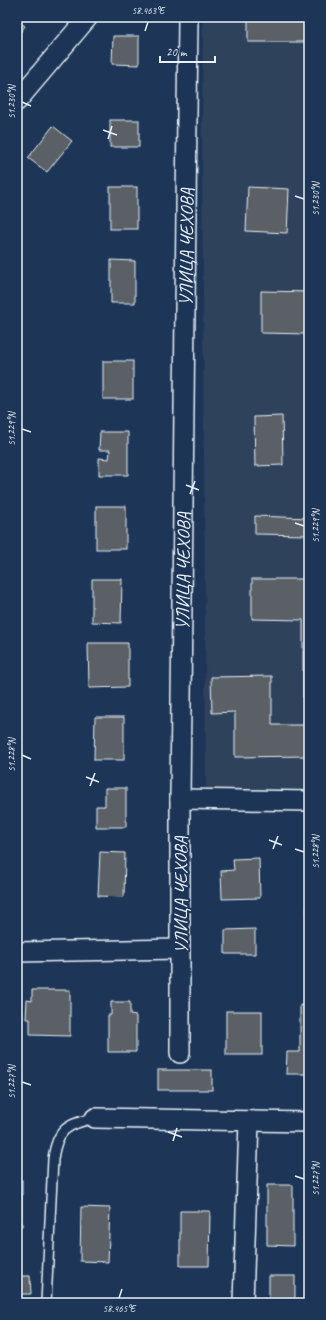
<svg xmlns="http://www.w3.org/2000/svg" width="326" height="1320" viewBox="0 0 326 1320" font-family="Caveat,sans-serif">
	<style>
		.built { fill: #2f425c }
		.building { fill: #5a6066; stroke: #e8f1f8 }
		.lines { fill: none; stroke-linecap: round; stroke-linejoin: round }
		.lane-casing { stroke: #e8f1f8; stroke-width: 12 }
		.street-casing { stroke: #e8f1f8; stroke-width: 22 }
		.lane { stroke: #1d3557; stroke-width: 9 }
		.street { stroke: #1d3557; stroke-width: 19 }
		.ticks { fill: none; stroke: #e8f1f8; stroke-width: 1.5 }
		.labels { text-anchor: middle; stroke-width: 4; stroke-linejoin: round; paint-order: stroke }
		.street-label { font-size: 19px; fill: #e8f1f8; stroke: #1d3557 }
		.neatline { fill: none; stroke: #e8f1f8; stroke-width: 1.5 }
		.ticks-label { font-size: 10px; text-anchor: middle; fill: #e8f1f8 }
	</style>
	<rect width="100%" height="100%" fill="#1d3557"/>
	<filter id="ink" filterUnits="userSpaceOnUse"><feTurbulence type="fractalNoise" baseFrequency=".025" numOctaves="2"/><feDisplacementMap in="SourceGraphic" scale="8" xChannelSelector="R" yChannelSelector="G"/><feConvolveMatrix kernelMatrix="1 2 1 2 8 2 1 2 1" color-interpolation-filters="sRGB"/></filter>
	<g filter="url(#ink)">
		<polygon class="built" points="203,17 309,17 309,790 206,790 202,134"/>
		<g class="building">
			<rect x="248" y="17" width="61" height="25"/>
			<polygon points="17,20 25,26 17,37"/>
			<polygon points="113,36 139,36 139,65 112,64"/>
			<rect x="110" y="120" width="29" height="27"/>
			<polygon points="53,126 72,141 47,172 28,158"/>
			<rect x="110" y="187" width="27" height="42"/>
			<polygon points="248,187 289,189 287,233 246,231"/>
			<polygon points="111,260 135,261 135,303 111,303"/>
			<polygon points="261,291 309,292 309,334 261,333"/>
			<rect x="103" y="361" width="30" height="38"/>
			<polygon points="282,416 283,465 255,466 254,417"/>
			<polygon points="100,432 128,432 128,475 99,475 99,458 109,459 110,450 99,450"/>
			<rect x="96" y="506" width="30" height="43"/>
			<polygon points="255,516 309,518 309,535 255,534"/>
			<polygon points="92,579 122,579 121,623 92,622"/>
			<polygon points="252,579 309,579 309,697 303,697 303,620 252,619"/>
			<polygon points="88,643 128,643 128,687 89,688"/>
			<polygon points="272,676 272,725 306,725 307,756 235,757 235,712 212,713 211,677"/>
			<polygon points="95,717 124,717 124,760 94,760"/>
			<polygon points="105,788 126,788 126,827 96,827 96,806 105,806"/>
			<rect x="308" y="841" width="1" height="39"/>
			<polygon points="100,852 125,853 124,897 98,896"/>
			<polygon points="259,858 260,898 222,899 221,871 234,870 233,859"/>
			<rect x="307" y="907" width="2" height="43"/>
			<polygon points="255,929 255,954 225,954 225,930"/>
			<polygon points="32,990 70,990 70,1036 30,1035 30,1019 26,1019 27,1000 32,1001"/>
			<polygon points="111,1002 130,1002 130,1015 136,1016 136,1052 108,1052 108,1015 111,1015"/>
			<polygon points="300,1005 309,1006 309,1074 286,1074 287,1052 300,1052"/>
			<rect x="226" y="1011" width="36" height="44"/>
			<rect x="158" y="1070" width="54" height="20"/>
			<rect x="17" y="1180" width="5" height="46"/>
			<polygon points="267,1185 293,1185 293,1246 267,1245"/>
			<polygon points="81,1207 110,1208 108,1262 80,1261"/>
			<polygon points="180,1211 210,1211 209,1266 180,1266"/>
			<polygon points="17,1276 30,1276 31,1294 17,1294"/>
			<rect x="269" y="1276" width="26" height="27"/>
		</g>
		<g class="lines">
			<g class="lane-casing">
				<path id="lane" d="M46,1303L53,1159C57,1130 66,1124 95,1118"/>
			</g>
			<g class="street-casing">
				<g id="street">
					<polyline points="17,101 88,17"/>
					<polyline points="180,799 309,801"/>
					<polyline points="17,952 180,949"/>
					<path id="s1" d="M180,1053V799L188,17"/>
					<polyline points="95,1118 309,1122"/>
					<polyline points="243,1303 249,1121"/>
				</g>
			</g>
			<use href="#lane" class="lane"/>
			<use href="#street" class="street"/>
		</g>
	</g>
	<path class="ticks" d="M145,31L148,22M22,102L31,106M103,130L117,135M108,139L112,126M295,196L304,199M22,429L31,432M186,485L199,490M190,494L195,481M295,523L304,526M22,755L31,759M86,777L99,782M90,786L95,773M269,840L282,845M273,849L278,836M295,849L304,852M22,1082L31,1085M168,1132L182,1137M173,1141L177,1128M295,1176L304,1179M119,1298L122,1289"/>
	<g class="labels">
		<g class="street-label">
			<text dy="7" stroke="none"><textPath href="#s1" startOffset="806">УЛИЦА ЧЕХОВА</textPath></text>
			<text dy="7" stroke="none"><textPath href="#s1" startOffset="482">УЛИЦА ЧЕХОВА</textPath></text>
			<text transform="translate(180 895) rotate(-90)" y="7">УЛИЦА ЧЕХОВА</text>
		</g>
	</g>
	<rect width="326" height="1320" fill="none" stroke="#1d3557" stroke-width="44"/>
	<path d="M160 56v6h55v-6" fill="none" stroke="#e8f1f8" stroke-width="2"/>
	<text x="166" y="56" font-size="12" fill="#e8f1f8" stroke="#1d3557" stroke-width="3" paint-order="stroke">20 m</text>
	<rect x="22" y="22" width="282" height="1276" class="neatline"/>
	<g class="ticks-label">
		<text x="148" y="14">58.463°E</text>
		<text transform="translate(11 102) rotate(-90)" y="4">51.230°N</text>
		<text transform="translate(315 199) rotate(-90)" y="4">51.230°N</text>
		<text transform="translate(11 429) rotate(-90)" y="4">51.229°N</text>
		<text transform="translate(315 526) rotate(-90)" y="4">51.229°N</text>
		<text transform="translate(11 755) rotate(-90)" y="4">51.228°N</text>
		<text transform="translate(315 852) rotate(-90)" y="4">51.228°N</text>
		<text transform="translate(11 1082) rotate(-90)" y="4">51.227°N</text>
		<text transform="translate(315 1179) rotate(-90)" y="4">51.227°N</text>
		<text x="119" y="1312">58.465°E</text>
	</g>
</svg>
